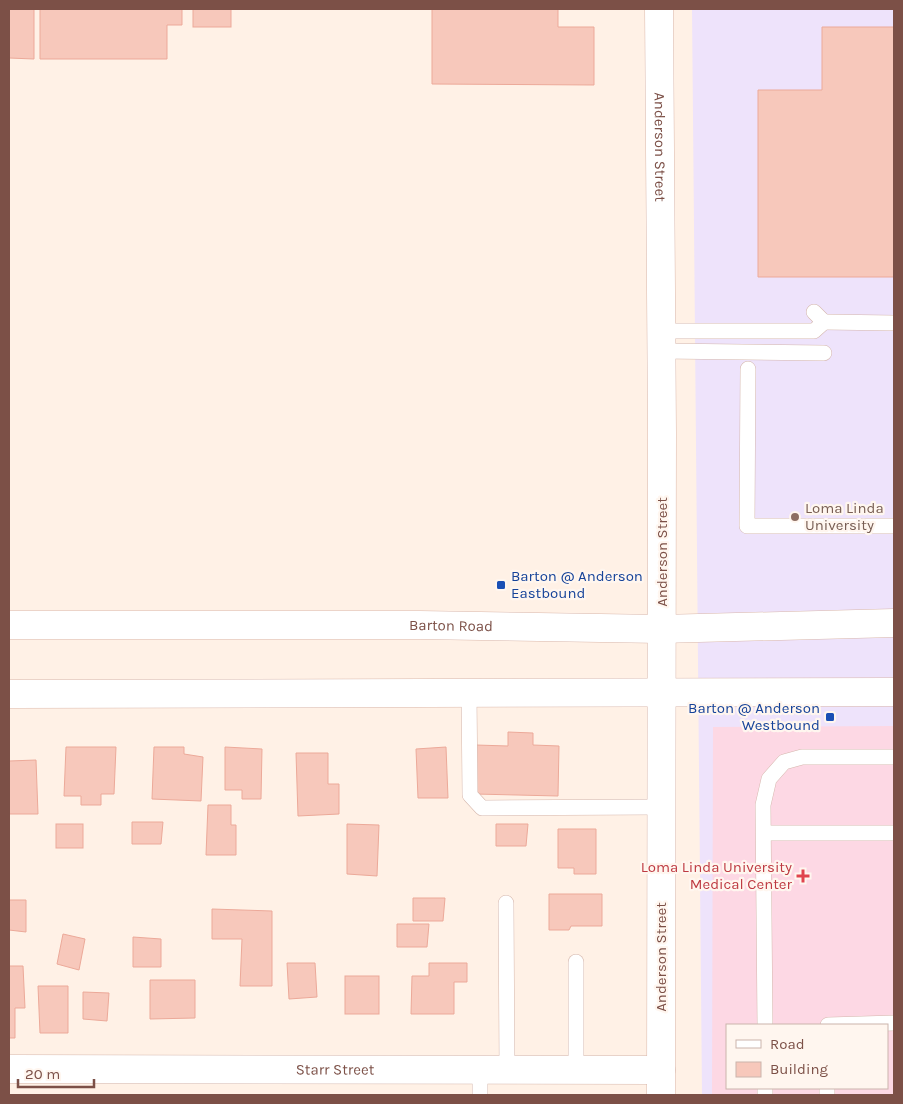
<svg xmlns="http://www.w3.org/2000/svg" width="903" height="1104" viewBox="0 0 903 1104" font-family="Karla,sans-serif">
	<style>
		.education { fill: #eee3fb; fill-rule: evenodd }
		.medical { fill: #fdd8e4; fill-rule: evenodd }
		.building { fill: #f7c8bb; stroke: #eca999 }
		.lines { fill: none; stroke-linecap: round; stroke-linejoin: round }
		.lane-casing { stroke: #d5b7ad; stroke-width: 16 }
		.street-casing { stroke: #d5b7ad; stroke-width: 29 }
		.secondary-casing { stroke: #dab8ac; stroke-width: 29 }
		.lane { stroke: #fff; stroke-width: 15 }
		.street { stroke: #fff; stroke-width: 28 }
		.secondary { stroke: #fff; stroke-width: 28 }
		.education-dot { fill: #8d6e63; stroke: #fff6ef; stroke-width: 2 }
		.transit-dot { fill: #1a4fb4; stroke: #fff6ef; stroke-width: 2 }
		.health-dot { fill: #e0444e; stroke: #fff6ef; stroke-width: 2 }
		.labels { text-anchor: middle; stroke-width: 4.5; stroke-linejoin: round; paint-order: stroke }
		.street-label { font-size: 15px; fill: #7c5047; stroke: #fff6ef }
		.education-label { font-size: 15px; fill: #785e54; stroke: #fff6ef; text-anchor: start }
		.transit-label { font-size: 15px; fill: #164399; stroke: #fff6ef; text-anchor: start }
		.health-label { font-size: 15px; fill: #be3a42; stroke: #fff6ef; text-anchor: end }
	</style>
	<rect width="100%" height="100%" fill="#fff1e6"/>
	<path class="education" d="M692,9H894V1095H702ZM727,1025H887V1088H727Z"/>
	<path class="medical" d="M894,726V1095H712L713,727ZM727,1025H887V1088H727Z"/>
	<g class="building">
		<polygon points="9,9 34,9 34,59 9,58"/>
		<polygon points="40,9 182,9 182,25 167,25 167,59 40,59"/>
		<rect x="193" y="9" width="38" height="18"/>
		<polygon points="432,9 558,9 558,27 594,27 594,85 432,84"/>
		<polygon points="822,27 894,27 894,277 758,277 758,90 822,90"/>
		<polygon points="508,732 533,733 533,745 559,746 558,796 475,794 476,745 508,746"/>
		<polygon points="66,747 116,747 114,794 101,794 101,805 81,805 81,796 64,796"/>
		<polygon points="154,747 184,747 184,754 203,757 201,801 152,799"/>
		<polygon points="225,747 262,749 261,799 242,799 242,790 225,790"/>
		<polygon points="446,747 448,798 418,798 416,749"/>
		<polygon points="296,753 328,753 328,784 339,784 339,814 298,816"/>
		<polygon points="36,760 38,814 9,814 9,761"/>
		<polygon points="208,805 231,805 231,825 236,825 236,855 206,855"/>
		<polygon points="132,822 163,822 161,844 132,844"/>
		<rect x="56" y="824" width="27" height="24"/>
		<polygon points="347,824 379,825 377,876 347,874"/>
		<polygon points="496,824 528,824 526,846 496,846"/>
		<polygon points="558,829 596,829 596,874 574,874 574,868 558,868"/>
		<polygon points="549,894 602,894 602,926 571,926 569,930 549,930"/>
		<polygon points="413,898 445,898 443,921 413,921"/>
		<polygon points="9,900 26,900 26,932 9,930"/>
		<polygon points="212,909 272,911 272,986 240,986 242,939 212,939"/>
		<polygon points="397,924 429,924 427,947 397,947"/>
		<polygon points="63,934 85,939 79,970 57,964"/>
		<polygon points="133,937 161,939 161,967 133,967"/>
		<polygon points="287,963 315,963 317,997 289,999"/>
		<polygon points="429,963 467,963 467,982 454,982 454,1014 411,1014 412,976 429,976"/>
		<polygon points="9,966 23,966 25,1008 15,1008 15,1038 9,1038"/>
		<rect x="345" y="976" width="34" height="38"/>
		<polygon points="150,980 195,980 195,1018 150,1019"/>
		<polygon points="38,986 68,986 68,1033 40,1033"/>
		<polygon points="83,992 109,993 107,1021 83,1019"/>
	</g>
	<g class="lines">
		<g class="lane-casing">
			<g id="lane">
				<polyline points="824,322 894,323"/>
				<polyline points="661,331 814,331 824,322 814,312"/>
				<polyline points="662,351 824,353"/>
				<polyline points="748,369 747,526 894,526"/>
				<polyline points="469,692 470,795 482,808 661,807"/>
				<polyline points="765,833 894,833"/>
				<polyline points="506,903 507,1070"/>
				<polyline points="576,962 576,1070"/>
				<polyline points="765,1025 763,805 769,779 784,762 802,757 894,757"/>
				<polyline points="828,1025 894,1023"/>
				<polyline points="480,1070 480,1095"/>
				<polyline points="765,1088 765,1095"/>
				<polyline points="827,1088 827,1095"/>
			</g>
		</g>
		<g class="street-casing">
			<g id="street">
				<path id="s1" d="M9,1069L661,1070"/>
			</g>
		</g>
		<g class="secondary-casing">
			<g id="secondary">
				<path id="s2" d="M659,9L662,432L661,1095"/>
				<path id="s3" d="M9,625H420L661,629L894,623"/>
				<polyline points="9,694 894,692"/>
			</g>
		</g>
		<use href="#lane" class="lane"/>
		<use href="#street" class="street"/>
		<use href="#secondary" class="secondary"/>
	</g>
	<circle class="education-dot" cx="795" cy="517" r="5"/>
	<g class="transit-dot">
		<rect x="496" y="580" width="10" height="10" rx="2.5"/>
		<rect x="825" y="712" width="10" height="10" rx="2.5"/>
	</g>
	<path class="health-dot" d="M800.5 868.5h5v5h5v5h-5v5h-5v-5h-5v-5h5z"/>
	<g class="labels">
		<g class="street-label">
			<text dy="5" stroke="none"><textPath href="#s2" startOffset="138">Anderson Street</textPath></text>
			<text transform="translate(662 552) rotate(-90)" y="5">Anderson Street</text>
			<text dy="5" stroke="none"><textPath href="#s3" startOffset="442">Barton Road</textPath></text>
			<text transform="translate(661 957) rotate(-90)" y="5">Anderson Street</text>
			<text dy="5" stroke="none"><textPath href="#s1" startOffset="326">Starr Street</textPath></text>
		</g>
		<g class="education-label">
			<text x="805" y="513">Loma Linda<tspan x="805" dy="17">University</tspan></text>
		</g>
		<g class="transit-label">
			<text x="511" y="581">Barton @ Anderson<tspan x="511" dy="17">Eastbound</tspan></text>
			<text x="820" y="713" text-anchor="end">Barton @ Anderson<tspan x="820" dy="17">Westbound</tspan></text>
		</g>
		<g class="health-label">
			<text x="792" y="872">Loma Linda University<tspan x="792" dy="17">Medical Center</tspan></text>
		</g>
	</g>
	<rect width="903" height="1104" fill="none" stroke="#7c5047" stroke-width="20"/>
	<rect x="726" y="1024" width="162" height="65" fill="#fff6ef" stroke="#cbb4ac"/>
	<rect x="736" y="1040" width="25" height="8" fill="#ffffff" stroke="#cbb4ac"/>
	<text x="770" y="1049" font-size="15" fill="#7c5047">Road</text>
	<rect x="736" y="1062" width="25" height="15" fill="#f7c8bb" stroke="#cbb4ac"/>
	<text x="770" y="1074" font-size="15" fill="#7c5047">Building</text>
	<path d="M18 1079v8h76v-8" fill="none" stroke="#7c5047" stroke-width="2.5"/>
	<text x="25" y="1079" font-size="15" fill="#7c5047" stroke="#fff6ef" stroke-width="4" paint-order="stroke">20 m</text>
</svg>
